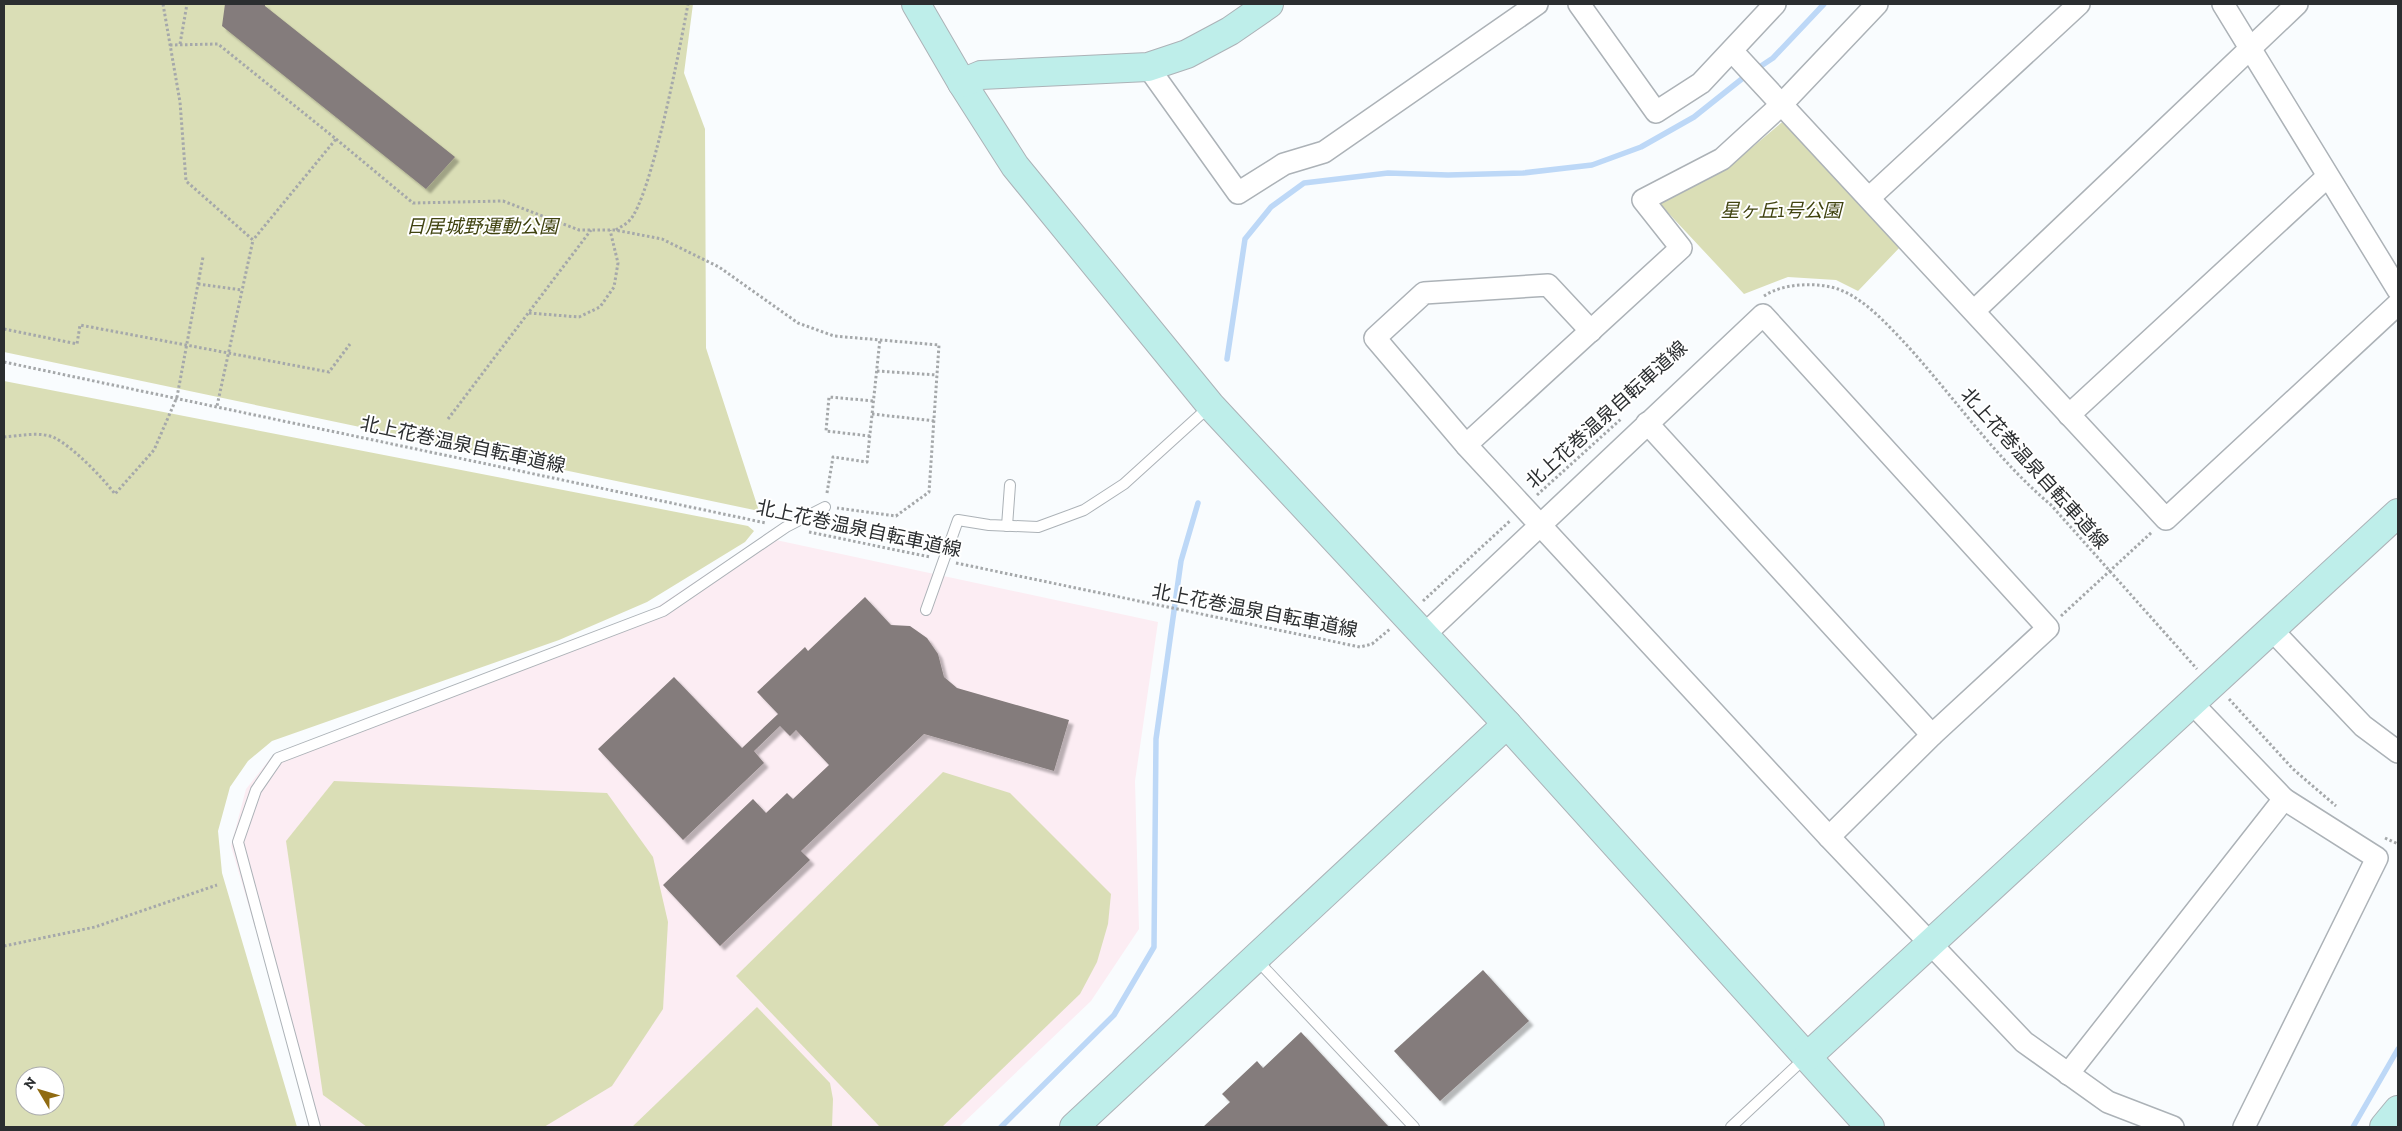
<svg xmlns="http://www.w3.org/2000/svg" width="2402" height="1131" viewBox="0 0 2402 1131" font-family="'Zilla Slab','Noto Sans JP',serif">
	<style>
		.education { fill: #fcedf3 }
		.green { fill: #dadeb6; fill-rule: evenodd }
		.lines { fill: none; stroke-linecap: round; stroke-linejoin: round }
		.stream { stroke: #bdd8f7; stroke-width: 5.5 }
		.building { fill: #847c7b; filter: url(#shadow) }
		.lane-casing { stroke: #acb2b7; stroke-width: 12 }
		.street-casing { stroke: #acb2b7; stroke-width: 24 }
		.secondary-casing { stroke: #acb2b7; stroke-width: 30 }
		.path { stroke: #a5a8aa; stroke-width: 3; stroke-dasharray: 2.5 2.5; stroke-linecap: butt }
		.lane { stroke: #fff; stroke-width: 10 }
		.street { stroke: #fff; stroke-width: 21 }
		.secondary { stroke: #beeeea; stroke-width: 28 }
		.labels { text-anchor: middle; stroke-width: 4; stroke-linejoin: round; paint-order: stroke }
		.park-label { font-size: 19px; font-style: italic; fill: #404310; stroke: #fff }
		.street-label { font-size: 19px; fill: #2b2e30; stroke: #fff }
	</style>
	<defs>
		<filter id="shadow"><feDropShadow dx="4.5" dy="4.5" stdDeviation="1" flood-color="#0004"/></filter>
	</defs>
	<rect width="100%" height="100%" fill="#f9fcfe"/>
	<polygon class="education" points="762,537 1158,622 1135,781 1139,929 1091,1001 959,1127 314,1127 231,846 246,789 273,755 434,699 648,613"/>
	<g class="green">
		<polygon points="4,4 693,4 684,73 705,129 706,348 759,511 4,352"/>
		<polygon points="1787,118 1903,244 1858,291 1836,280 1788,277 1744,294 1658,202 1730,166"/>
		<path d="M4,381L748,526L754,531L745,542L647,602L559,640L272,741L248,761L230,787L218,831L222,873L297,1127H4ZM25,1076H55V1106H25Z"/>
		<polygon points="943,772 1010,793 1111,894 1108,924 1097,962 1080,994 942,1127 880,1127 736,976"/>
		<polygon points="334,781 607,793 653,857 668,922 663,1009 612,1086 544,1127 367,1127 323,1095 286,841"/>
		<polygon points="757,1007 830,1083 833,1099 832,1127 632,1127"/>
	</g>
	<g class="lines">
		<g class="stream">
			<polyline points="1227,359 1245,239 1271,207 1304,183 1388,173 1448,175 1523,173 1592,165 1641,147 1694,117 1743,78 1773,58 1824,4"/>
			<polyline points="1001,1127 1114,1015 1154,947 1156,739 1181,561 1198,503"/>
			<polyline points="2353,1127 2398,1049"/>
		</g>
	</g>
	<g class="building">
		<polygon points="225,4 265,4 265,6 455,157 426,189 222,26"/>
		<polygon points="865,597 891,625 910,626 927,638 938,654 944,677 957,688 1069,720 1054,771 924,734 801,851 810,860 720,946 663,885 753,799 766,813 787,793 793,799 829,765 796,730 790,736 780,726 754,751 764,763 683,840 598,749 674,677 742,748 778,714 757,692 805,647 808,651"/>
		<polygon points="1483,970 1529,1021 1440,1101 1394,1051"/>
		<polygon points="1301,1032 1389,1127 1203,1127 1230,1102 1222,1094 1257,1061 1263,1068"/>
	</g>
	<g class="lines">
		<g class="lane-casing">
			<g id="lane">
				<polyline points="1007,526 1010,485"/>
				<polyline points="926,610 958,520 989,525 1038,527 1084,510 1124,484 1210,406"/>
				<polyline points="1256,959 1414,1127"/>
				<polyline points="315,1127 238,842 256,790 278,758 663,611 786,527 825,507"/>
				<polyline points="1731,1127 1806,1057"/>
			</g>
		</g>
		<g class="street-casing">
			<g id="street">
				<polyline points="1579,4 1656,112 1701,83 1775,4"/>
				<polyline points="1877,4 1781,105 1722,159 1643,200 1681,248 1466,445 1829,837 2024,1042 2108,1102 2173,1127"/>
				<polyline points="2223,4 2398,290"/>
				<polyline points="1732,51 2166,519 2398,304"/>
				<polyline points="1148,67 1238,193 1284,164 1324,152 1537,4"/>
				<polyline points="1869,198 2079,4"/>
				<polyline points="1974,311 2297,4"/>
				<polyline points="2069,415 2327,177"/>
				<polyline points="1647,423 1932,735"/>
				<polyline points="1466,445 1375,338 1424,293 1548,285 1591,331"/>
				<polyline points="2272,630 2363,726 2398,752"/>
				<polyline points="1424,635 1763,315 2048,628 1932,735 1829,837"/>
				<polyline points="2192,703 2284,799"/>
				<polyline points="2068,1074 2284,799 2377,858 2244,1127"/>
			</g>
		</g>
		<g class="secondary-casing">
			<g id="secondary">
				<polyline points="916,4 962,83 1015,166 1211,406 1507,724 1870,1127"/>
				<polyline points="962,83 981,75 1148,67 1187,54 1230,31 1269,4"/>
				<polyline points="1807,1057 2398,513"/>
				<polyline points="1074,1127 1507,724"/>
				<polyline points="2384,1127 2398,1110"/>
			</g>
		</g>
		<g class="path">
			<polyline points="163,4 180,102 186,181 253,240 217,406"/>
			<polyline points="180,44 187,4"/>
			<polyline points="170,45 218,44 336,139 253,240"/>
			<polyline points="336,139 413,203 503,201 579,230 615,230 662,239 719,267 798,323 834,336 939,345 929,492 896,516 837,508"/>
			<path d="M616,230C620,227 625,225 629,221C651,200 681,42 688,4"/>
			<polyline points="198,284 242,290"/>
			<path d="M1764,296C1783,283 1817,282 1838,289C1863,298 1885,322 1903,341C1953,395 1994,457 2051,505L2197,669"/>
			<polyline points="529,313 579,317 600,307 614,287 618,263 610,230"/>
			<polyline points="4,329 77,344 80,325 329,372 350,344"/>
			<polyline points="4,362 766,523"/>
			<polyline points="877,371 937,375"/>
			<polyline points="872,414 935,421"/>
			<polyline points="448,419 591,230"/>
			<polyline points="870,436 826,431 829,397 874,401"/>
			<path d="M4,437C19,436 40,431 55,438C74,448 102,477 115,494L154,450L177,397L203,257"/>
			<polyline points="827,493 833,457 867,462 880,339"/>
			<polyline points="1537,495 1621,419"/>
			<polyline points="809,532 930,557"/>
			<polyline points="956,563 1360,647 1372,644 1390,629"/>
			<polyline points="1423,601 1511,520"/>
			<polyline points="2061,616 2152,532"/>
			<polyline points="2229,699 2293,769 2336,806"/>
			<polyline points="2385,838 2398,844"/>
			<polyline points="4,946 95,927 217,885"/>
		</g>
		<use href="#lane" class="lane"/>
		<use href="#street" class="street"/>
		<use href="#secondary" class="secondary"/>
	</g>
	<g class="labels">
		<g class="park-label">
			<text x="1781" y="217">星ヶ丘1号公園</text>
			<text x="482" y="233">日居城野運動公園</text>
		</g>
		<g class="street-label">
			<text transform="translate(1606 414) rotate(-42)" y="7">北上花巻温泉自転車道線</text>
			<text transform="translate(463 444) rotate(12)" y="7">北上花巻温泉自転車道線</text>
			<text transform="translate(2035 468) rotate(48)" y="7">北上花巻温泉自転車道線</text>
			<text transform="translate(859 528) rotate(12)" y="7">北上花巻温泉自転車道線</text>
			<text transform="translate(1255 610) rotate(11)" y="7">北上花巻温泉自転車道線</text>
		</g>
	</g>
	<rect width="2402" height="1131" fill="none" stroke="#2b2e30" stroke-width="10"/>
	<g transform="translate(40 1091) rotate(308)"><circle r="24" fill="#ffffff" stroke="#aaabac"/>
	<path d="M0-4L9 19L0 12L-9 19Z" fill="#906b11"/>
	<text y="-8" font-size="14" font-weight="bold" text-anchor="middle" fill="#2b2e30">N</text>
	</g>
</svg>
